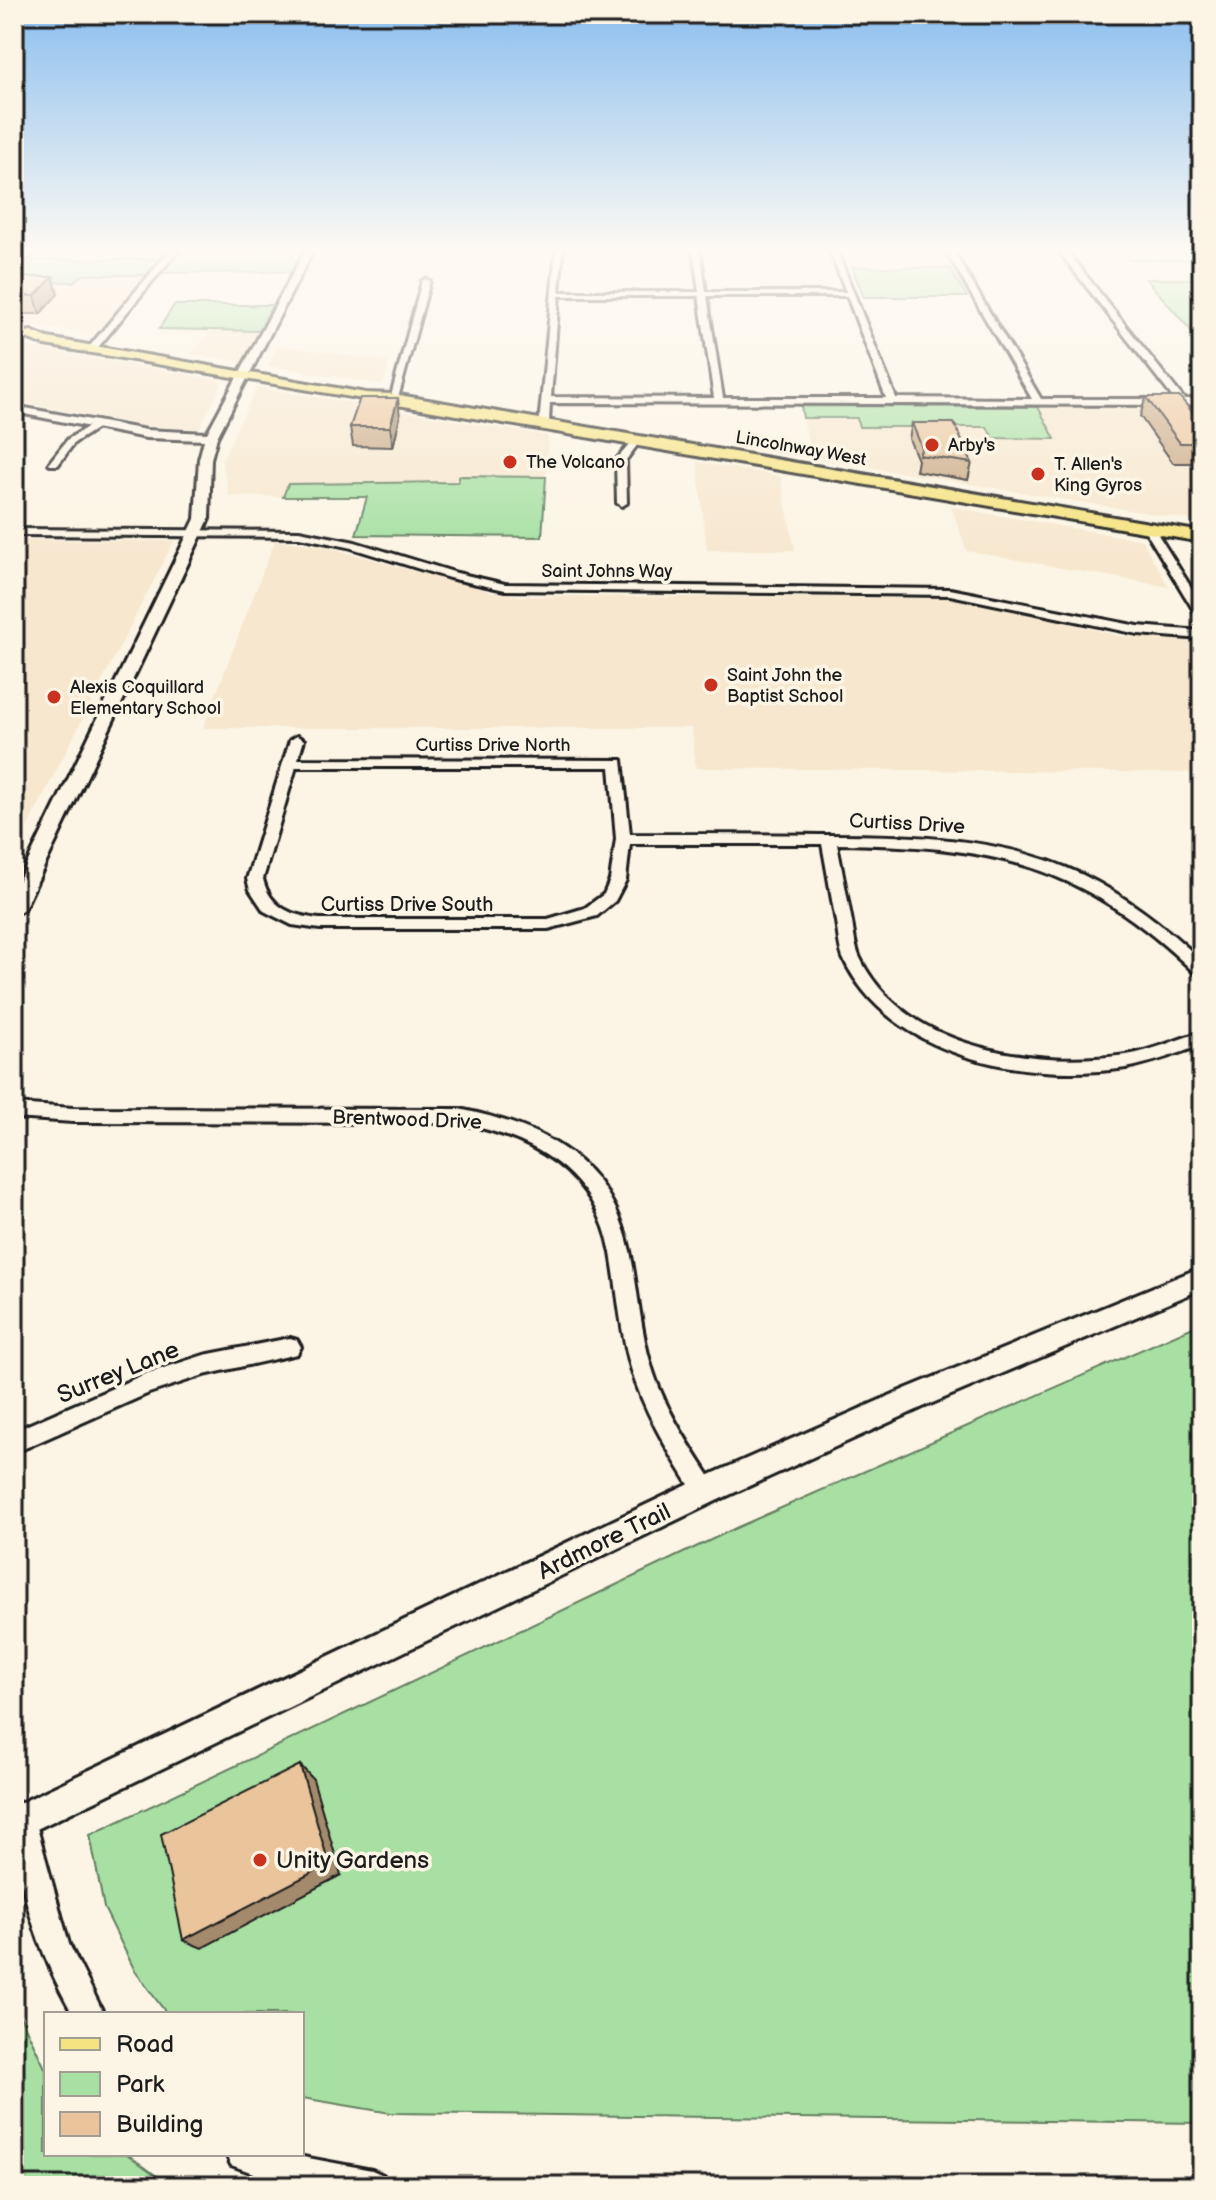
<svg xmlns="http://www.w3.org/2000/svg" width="1216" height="2200" viewBox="0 0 1216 2200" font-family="'Balsamiq Sans',sans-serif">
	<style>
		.built { fill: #f7e7cf }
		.green { fill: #a8e0a4; stroke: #627e60; stroke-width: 2 }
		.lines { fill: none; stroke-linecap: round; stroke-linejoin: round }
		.minor-casing { stroke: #1c1c1c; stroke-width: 6 }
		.tertiary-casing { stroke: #1c1c1c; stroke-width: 6 }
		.primary-casing { stroke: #1c1c1c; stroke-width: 6 }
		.minor { fill: #fcf5e5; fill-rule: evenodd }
		.tertiary { fill: #fcf5e5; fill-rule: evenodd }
		.primary { fill: #f5e381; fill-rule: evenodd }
		.wall { fill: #c9a985; stroke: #1c1c1c; stroke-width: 2 }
		.shaded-wall { fill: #a48a6c; stroke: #1c1c1c; stroke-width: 2 }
		.building { fill: #eac59b; stroke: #1c1c1c; stroke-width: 2 }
		.poi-dot { fill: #c8321e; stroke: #fcf5e5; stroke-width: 3 }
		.labels { text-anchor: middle; stroke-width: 7; stroke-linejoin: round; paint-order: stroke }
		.far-poi-label { font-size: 18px; fill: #1c1c1c; stroke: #fcf5e5; text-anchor: start }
		.far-street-label { font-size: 18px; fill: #1c1c1c; stroke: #fcf5e5 }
		.street-label { font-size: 20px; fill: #1c1c1c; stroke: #fcf5e5 }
		.near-street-label { font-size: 24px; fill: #1c1c1c; stroke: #fcf5e5 }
		.near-poi-label { font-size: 24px; fill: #1c1c1c; stroke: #fcf5e5; text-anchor: start }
	</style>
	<rect width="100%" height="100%" fill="#fcf5e5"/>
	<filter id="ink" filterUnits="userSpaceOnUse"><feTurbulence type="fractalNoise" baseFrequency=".0125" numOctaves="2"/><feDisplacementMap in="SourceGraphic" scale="16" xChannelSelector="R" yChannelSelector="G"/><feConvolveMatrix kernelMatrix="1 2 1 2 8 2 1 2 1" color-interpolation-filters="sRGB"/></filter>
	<g filter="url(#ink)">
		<g class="built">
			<polygon points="1120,249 1202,249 1202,279 1146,279"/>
			<polygon points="84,275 149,275 124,307 94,335 14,322 15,282 73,282"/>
			<polygon points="212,331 260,331 245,360 241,362 190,354"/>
			<polygon points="14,344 219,380 222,385 199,429 143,426 14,401"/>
			<polygon points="278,345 390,361 383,385 268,366"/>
			<polygon points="257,387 548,436 546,477 460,476 458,482 288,484 283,497 229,496 222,460"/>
			<polygon points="1038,407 1202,408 1202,522 812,458 803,418 857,418 859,427 988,427 1054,438"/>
			<polygon points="697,462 780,476 795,550 707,550"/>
			<polygon points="951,507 1142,540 1169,587 967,551"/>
			<polygon points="14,540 174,541 14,853"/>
			<polygon points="275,540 323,546 491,592 521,596 954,598 992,604 1119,636 1202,642 1202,773 696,768 692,728 203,728"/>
		</g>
		<g class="green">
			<polygon points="184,249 297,249 291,259 298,259 291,272 161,273"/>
			<polygon points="1120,249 1202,249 1202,260 1129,260"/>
			<polygon points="154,259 161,261 150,275 84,275 73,282 14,282 34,260"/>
			<polygon points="852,267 950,268 967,297 864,297"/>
			<polygon points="1146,279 1202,279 1202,343"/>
			<polygon points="174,305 272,305 260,331 159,329"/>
			<polygon points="801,406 1038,407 1055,439 993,438 987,427 859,427 857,418 803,418"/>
			<polygon points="459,476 546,477 542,537 356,535 367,497 283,497 288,484 458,482"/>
			<polygon points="1202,1323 1202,2123 391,2113 302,2098 302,2014 167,2014 135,1971 104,1908 90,1835 738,1527"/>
			<polygon points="14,2003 46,2070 46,2154 127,2154 170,2186 14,2186"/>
		</g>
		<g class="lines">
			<g class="minor-casing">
				<g id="minor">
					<polygon points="31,249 39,249 14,270 14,265"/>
					<polygon points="171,249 179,249 95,351 89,351 89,347"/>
					<path d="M556,249H563L559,292H699L693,249H700L706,292H846L829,249H836L896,398L1032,399L945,249H952L1041,399H1174L1057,249H1065L1184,399H1202V405L550,403L549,424L544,427L539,424ZM559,296H699L714,398L551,397ZM707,296H847L886,398H723Z"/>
					<polygon points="426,279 430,281 398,398 390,400 422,281"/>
					<polygon points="94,423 102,425 74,443 58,465 50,465 49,463 68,439"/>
					<polygon points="636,437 641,440 626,460 627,503 622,506 617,503 616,460"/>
					<polygon points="1144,525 1152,525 1202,605 1202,618 1196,614 1143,527"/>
					<polygon points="14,529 299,531 355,542 457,573 505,584 950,589 1138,626 1202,631 1202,639 1138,634 950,595 505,590 449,578 348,547 299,537 14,535"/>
					<path d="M297,736L304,740L298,759L622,760L630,834C693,834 756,834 820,835C908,835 1002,836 1083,875C1128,897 1166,927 1202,961V976L1196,974C1080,862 994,846 837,844C842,870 847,896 852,922C854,934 855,948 860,958C905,1050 1035,1068 1126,1055C1152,1051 1177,1039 1202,1032V1045C1177,1054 1152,1063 1126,1068C1027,1083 890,1058 843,958C839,947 838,933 836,922C831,896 827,870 822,844H630L626,880L615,901L597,916L548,929H320L292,925L264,911L250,890L247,879L290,740ZM296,767H610L616,839L610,880L604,894L585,908L548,919H320C292,916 270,908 263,879Z"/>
					<path d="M14,1104L73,1108L459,1109C544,1126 610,1160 630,1251C638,1289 640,1328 651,1365C664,1408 690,1446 714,1483L717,1491L714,1499L706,1502L698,1499C672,1457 645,1416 631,1368C620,1331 618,1292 611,1253C595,1172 535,1138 459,1123L73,1122L14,1118Z"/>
					<polygon points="290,1338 297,1340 301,1347 297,1354 204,1375 149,1393 14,1453 14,1431 145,1374 204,1355"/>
					<path d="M21,1806L31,1810L35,1820L69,1944L104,2014H73C38,1952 14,1880 14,1809Z"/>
					<polygon points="226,2154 287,2154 372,2170 383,2175 388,2186 289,2186 231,2165"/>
				</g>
			</g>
			<g class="tertiary-casing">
				<g id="tertiary">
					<polygon points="306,249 314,249 217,437 211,459 209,519 24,909 14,915 14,890 195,519 199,459 204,440 146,438 14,412 14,406 146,430 207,433"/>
					<polygon points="14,265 20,268 14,272"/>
					<polygon points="1202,1267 1202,1289 923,1407 716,1501 14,1840 14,1806 696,1481 905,1389"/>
				</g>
			</g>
			<g class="primary-casing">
				<polygon id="primary" points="31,331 48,338 366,393 393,394 1202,532 1202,542 45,345 26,338 26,332"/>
			</g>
			<use href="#minor" class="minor"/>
			<use href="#tertiary" class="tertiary"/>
			<use href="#primary" class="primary"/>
		</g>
		<g class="wall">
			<polygon points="14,277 53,277 58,294 40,314 14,314"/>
			<polygon points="1146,397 1202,424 1202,463 1173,463 1140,416"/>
			<polygon points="400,417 393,447 353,446 350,427"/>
			<polygon points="912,423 972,463 968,480 916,471 918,460 909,439"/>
		</g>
		<g class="shaded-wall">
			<polygon points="53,277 58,294 40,314 35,296"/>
			<polygon points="398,398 400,417 393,447 390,427"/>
			<polygon points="300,1765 313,1779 341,1875 202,1948 183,1940"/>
		</g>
		<g class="building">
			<polygon points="14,277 53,277 35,296 14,296"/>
			<polygon points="1146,397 1180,397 1202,424 1202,443 1180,443"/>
			<polygon points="360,398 398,398 390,427 350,427"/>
			<polygon points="912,423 954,423 972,463 919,455 922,448"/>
			<polygon points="300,1765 329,1864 183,1940 161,1834"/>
		</g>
	</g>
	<linearGradient id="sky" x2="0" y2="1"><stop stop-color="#8abeef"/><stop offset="0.45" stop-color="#fefaf3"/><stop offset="1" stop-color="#fefaf3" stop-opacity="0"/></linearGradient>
	<rect width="1216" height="557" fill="url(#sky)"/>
	<g class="poi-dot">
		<circle cx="932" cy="445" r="8"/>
		<circle cx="510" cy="462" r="8"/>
		<circle cx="1038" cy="474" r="8"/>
		<circle cx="711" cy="685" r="8"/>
		<circle cx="54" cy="697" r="8"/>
		<circle cx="260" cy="1860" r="8"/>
	</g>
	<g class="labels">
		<g class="far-poi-label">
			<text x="948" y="451">Arby's</text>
			<text x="526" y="468">The Volcano</text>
			<text x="1054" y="470">T. Allen's<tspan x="1054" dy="21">King Gyros</tspan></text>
			<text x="727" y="681">Saint John the<tspan x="727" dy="21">Baptist School</tspan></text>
			<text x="70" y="693">Alexis Coquillard<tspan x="70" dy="21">Elementary School</tspan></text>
		</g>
		<g class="far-street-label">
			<text transform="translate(801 448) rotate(10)" y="6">Lincolnway West</text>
			<text x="607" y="577">Saint Johns Way</text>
			<text x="493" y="751">Curtiss Drive North</text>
		</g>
		<g class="street-label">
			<text transform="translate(907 823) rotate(3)" y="7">Curtiss Drive</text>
			<text x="407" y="911">Curtiss Drive South</text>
			<text transform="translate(407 1119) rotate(2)" y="7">Brentwood Drive</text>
		</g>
		<g class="near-street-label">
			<text transform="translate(118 1372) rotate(-22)" y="8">Surrey Lane</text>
			<text transform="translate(604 1541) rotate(-26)" y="8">Ardmore Trail</text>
		</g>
		<g class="near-poi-label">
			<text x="276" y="1868">Unity Gardens</text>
		</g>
	</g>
	<rect width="1216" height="2200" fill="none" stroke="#fcf5e5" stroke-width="48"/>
	<rect x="24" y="24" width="1168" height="2152" fill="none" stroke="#1c1c1c" stroke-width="3" filter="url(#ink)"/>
	<rect x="44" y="2012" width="260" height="144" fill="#fcf5e5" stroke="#a29e95" stroke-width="2"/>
	<rect x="60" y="2038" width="40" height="12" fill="#f5e381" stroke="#a29e95" stroke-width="2"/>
	<text x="116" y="2052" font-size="24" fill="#1c1c1c">Road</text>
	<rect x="60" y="2072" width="40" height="24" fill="#a8e0a4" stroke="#a29e95" stroke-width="2"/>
	<text x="116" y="2092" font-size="24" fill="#1c1c1c">Park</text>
	<rect x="60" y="2112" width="40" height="24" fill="#eac59b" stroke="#a29e95" stroke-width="2"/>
	<text x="116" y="2132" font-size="24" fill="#1c1c1c">Building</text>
</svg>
